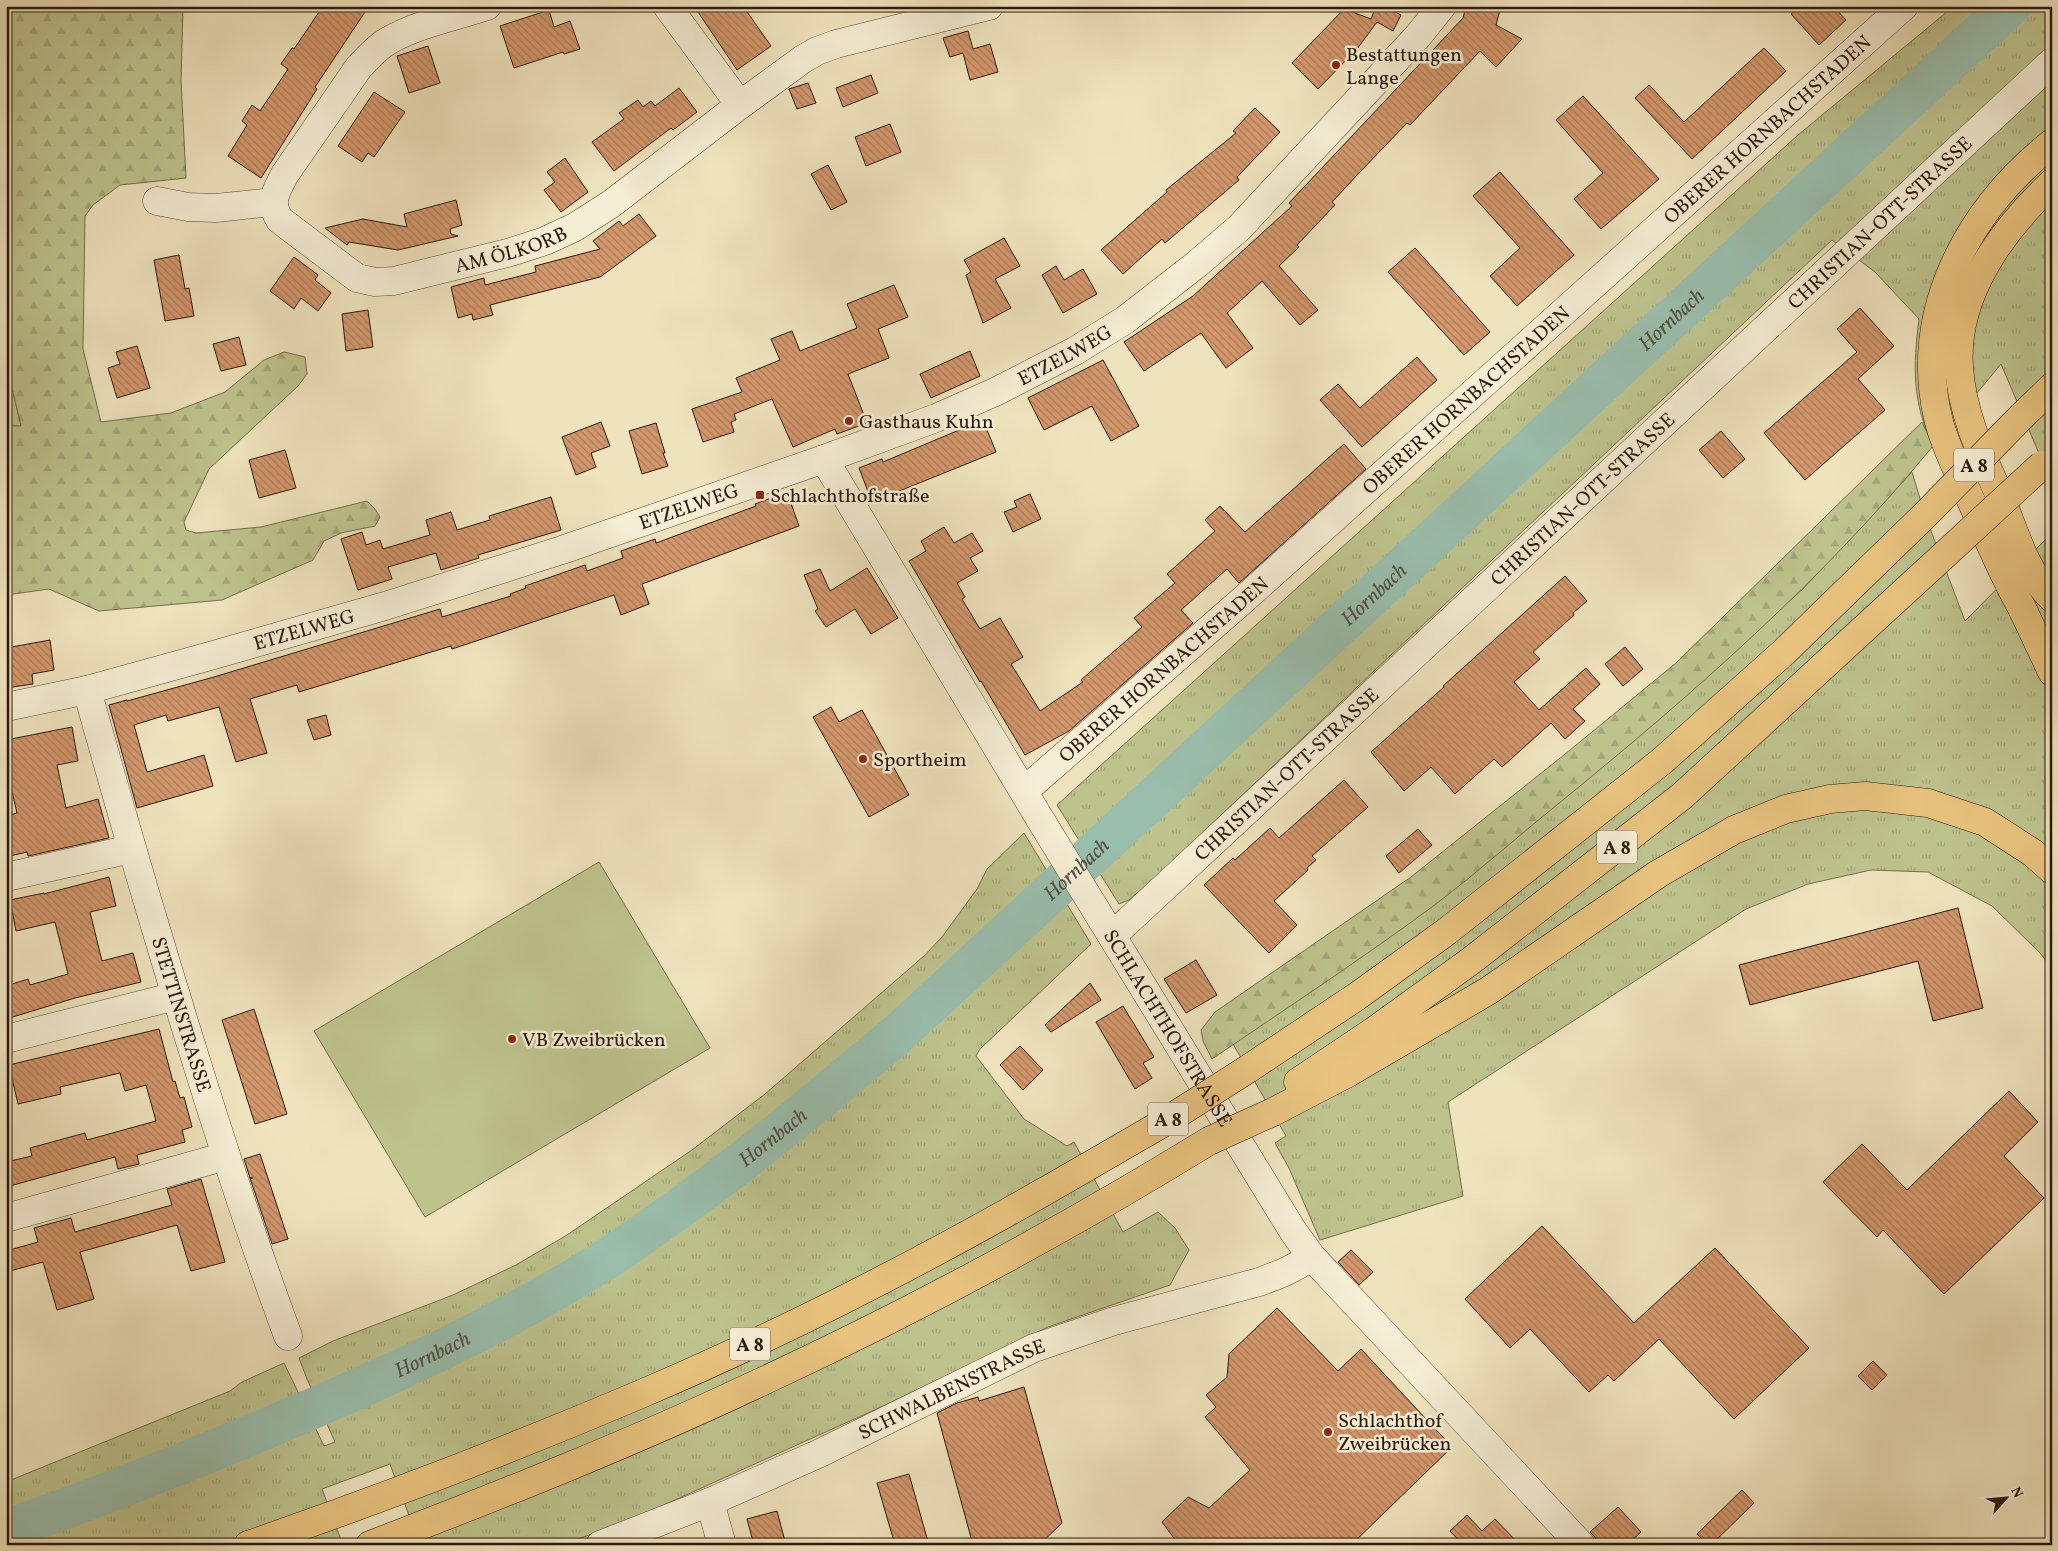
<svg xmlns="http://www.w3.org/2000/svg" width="2058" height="1551" viewBox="0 0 2058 1551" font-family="Vollkorn,serif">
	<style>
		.grass { fill: url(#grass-tufts); stroke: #756e4e }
		.forest { fill: url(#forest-firs); stroke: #756e4e }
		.pitch { fill: #bec38e; stroke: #756e4e }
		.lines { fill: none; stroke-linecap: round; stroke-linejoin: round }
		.river { stroke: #9abead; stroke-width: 41 }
		.building { fill: url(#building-back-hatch); stroke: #2c190f }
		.minor-casing { stroke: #5d4c3a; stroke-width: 29 }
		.major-casing { stroke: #2c190f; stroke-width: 29 }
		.highway-casing { stroke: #2c190f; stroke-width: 29 }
		.minor { stroke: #f5edd4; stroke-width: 28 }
		.major { stroke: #e8c27e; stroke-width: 28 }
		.highway { stroke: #e8c27e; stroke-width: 28 }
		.highway-bridge-casing { stroke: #2c190f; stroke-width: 29; stroke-linecap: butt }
		.highway-bridge { stroke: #e8c27e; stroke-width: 28 }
		.poi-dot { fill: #8f2418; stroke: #f5edd4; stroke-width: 2 }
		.labels { text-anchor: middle; stroke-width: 5; stroke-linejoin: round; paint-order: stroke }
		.shield { fill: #f5edd4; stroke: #68594a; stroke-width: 1 }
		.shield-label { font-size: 19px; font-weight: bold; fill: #2c190f }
		.poi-label { font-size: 20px; fill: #2c190f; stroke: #f5edd4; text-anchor: start }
		.street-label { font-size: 20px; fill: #2c190f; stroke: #f5edd4 }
		.water-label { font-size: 21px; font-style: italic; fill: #525346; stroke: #f5edd4 }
	</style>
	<defs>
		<pattern id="grass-tufts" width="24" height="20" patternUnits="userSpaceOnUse" patternTransform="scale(1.25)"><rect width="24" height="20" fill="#bec38e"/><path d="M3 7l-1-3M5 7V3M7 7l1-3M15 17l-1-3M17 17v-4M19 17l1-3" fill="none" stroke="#a3a779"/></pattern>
		<pattern id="forest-firs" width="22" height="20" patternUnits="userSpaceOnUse" patternTransform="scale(1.25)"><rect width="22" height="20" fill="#bec38e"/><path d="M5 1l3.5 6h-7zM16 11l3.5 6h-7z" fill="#a3a779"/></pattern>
		<pattern id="building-back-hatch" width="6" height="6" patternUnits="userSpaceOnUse" patternTransform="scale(1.25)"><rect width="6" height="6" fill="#d2976c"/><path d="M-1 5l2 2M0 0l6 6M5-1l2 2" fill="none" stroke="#ab7a57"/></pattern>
	</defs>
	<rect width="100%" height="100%" fill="#efe3bd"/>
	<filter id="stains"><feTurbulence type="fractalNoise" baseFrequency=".004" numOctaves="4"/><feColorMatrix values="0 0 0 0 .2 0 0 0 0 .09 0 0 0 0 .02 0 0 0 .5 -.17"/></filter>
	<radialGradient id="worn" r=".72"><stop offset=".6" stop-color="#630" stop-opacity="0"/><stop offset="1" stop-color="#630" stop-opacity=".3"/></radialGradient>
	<g class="grass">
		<path d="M1954,6H2052V484L2001,364L1933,446C1912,402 1913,366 1919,319L1875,272L1832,240L1152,880L1129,900L1119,904L1057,805L1798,135Z"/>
		<polygon points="6,362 21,426 6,426"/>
		<polygon points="1912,472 1925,515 1965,621 2052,533 2052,968 2040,953 1992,906 1928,872 1871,870 1808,884 1746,909 1448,1102 1463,1196 1320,1240 1289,1168 1275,1143 1286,1136 1233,1044 1436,903 1802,590"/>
		<polygon points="1024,833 1091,944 980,1049 976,1056 1024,1119 1067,1146 1074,1142 1123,1232 1158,1212 1175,1228 1189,1250 1170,1285 1048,1327 881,1407 635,1518 562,1545 420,1545 390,1464 322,1489 343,1545 6,1545 6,1482 230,1391 242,1382 284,1363 324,1446 335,1442 307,1379 299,1358 333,1341 453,1295 516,1265 567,1235 692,1150 765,1094 924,956 942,937 977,889 987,869"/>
	</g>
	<g class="forest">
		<polygon points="6,6 183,6 181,81 186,178 120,185 93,205 85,216 83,349 101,422 171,413 225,392 264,360 284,352 305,357 307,374 298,386 209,469 184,522 186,530 196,533 261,527 367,501 375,509 380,517 375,526 341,533 324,541 313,560 222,600 99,611 49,589 6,595 6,426 21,426 6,362"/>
		<path d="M1922,422L1933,446C1823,580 1692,695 1558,804C1517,837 1478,872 1436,904C1363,958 1287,1008 1212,1059L1203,1041L1201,1030L1215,1012L1411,877L1564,755L1676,663Z"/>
	</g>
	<polygon class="pitch" points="599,862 710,1048 425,1217 314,1031"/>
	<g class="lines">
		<path class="river" id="s1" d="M6,1530C106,1495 203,1456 300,1414C405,1369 508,1321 605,1260C624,1248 642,1235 660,1222C744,1163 822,1098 900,1032L2010,6"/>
	</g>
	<g class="building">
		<polygon points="323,6 369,6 315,87 317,89 261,178 228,156 247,125 242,121 252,105 260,111 288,69 281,64 292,48 294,49"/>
		<polygon points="694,6 743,6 771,46 737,70"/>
		<polygon points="1376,6 1385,6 1401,15 1393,31 1377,22 1357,49 1318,89 1292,63 1344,9 1371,19"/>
		<polygon points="1466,6 1501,6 1496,25 1522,39 1496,67 1480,51 1410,125 1407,123 1359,173 1332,202 1335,205 1297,245 1299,247 1279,266 1318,310 1300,325 1262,281 1227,313 1253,348 1226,368 1201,333 1144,371 1124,342 1193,296 1292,206 1289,203 1463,18"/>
		<polygon points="1801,6 1833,6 1846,20 1819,45 1791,14"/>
		<polygon points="549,10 554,27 570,21 580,49 564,54 563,52 514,68 500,26"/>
		<polygon points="968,31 973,49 990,44 998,72 970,80 963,53 950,57 943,38"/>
		<polygon points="428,46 440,83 409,93 397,56"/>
		<polygon points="1764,48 1786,71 1692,159 1635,98 1649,85 1684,122"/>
		<polygon points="871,75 878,93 843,107 836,88"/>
		<polygon points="808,83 816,103 797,109 789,89"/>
		<polygon points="679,88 697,112 673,130 671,128 614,171 592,142 624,119 619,113 638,100 643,107 651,101 655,106"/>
		<polygon points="374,92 405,112 374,157 368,153 362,162 338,146"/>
		<polygon points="1583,96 1659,179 1601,229 1574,199 1603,173 1556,120"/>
		<polygon points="1255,108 1280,132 1237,177 1239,180 1165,243 1162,239 1123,274 1101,250 1167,192 1166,190 1236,133 1233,131"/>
		<polygon points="890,124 901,152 866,166 855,137"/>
		<polygon points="565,158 588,192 561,212 544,190 555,182 547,172"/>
		<polygon points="828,165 847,202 831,210 811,174"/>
		<polygon points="1500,172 1574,255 1517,306 1490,276 1520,248 1473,196"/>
		<polygon points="456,200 462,225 450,229 451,234 458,236 398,250 349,242 347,245 325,228 363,219 407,227 404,214"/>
		<polygon points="639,214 656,236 600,277 490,305 493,315 473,320 472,314 458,318 451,287 484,278 485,285 536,272 535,266 600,249 593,241 619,221 623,226"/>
		<polygon points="1004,238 1020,266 995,279 1011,308 983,323 966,275 971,272 964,260"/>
		<polygon points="1415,248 1490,332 1464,355 1388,272"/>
		<polygon points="179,255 185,289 189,288 194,316 165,321 154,260"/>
		<polygon points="294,257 318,275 315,280 331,293 318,311 301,298 294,309 270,291"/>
		<polygon points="1056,266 1064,280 1083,269 1097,294 1063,313 1042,275"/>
		<polygon points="894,285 908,317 878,329 889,358 848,374 867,423 837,434 835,429 793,447 772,399 734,414 736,420 731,422 734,432 703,442 692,409 742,392 736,378 780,360 771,339 792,331 800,351 857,328 847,304"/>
		<polygon points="1860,308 1894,346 1858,379 1885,410 1805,480 1764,433 1857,352 1837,329"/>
		<polygon points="368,310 373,347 346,351 342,314"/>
		<polygon points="239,337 246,365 221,371 213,344"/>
		<polygon points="137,346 150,388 117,398 108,368 120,364 116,352"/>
		<polygon points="970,351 980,376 931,398 920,374"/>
		<polygon points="1417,357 1437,380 1362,447 1320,400 1338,384 1360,408"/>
		<polygon points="1103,360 1139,426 1111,441 1092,406 1044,430 1028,398"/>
		<polygon points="983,420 996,452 872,502 859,468 882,459 883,462"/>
		<polygon points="601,422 610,446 591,453 596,467 576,475 562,437"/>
		<polygon points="656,423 665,453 663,453 668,466 642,474 629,431"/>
		<polygon points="1721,431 1745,459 1723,478 1699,450"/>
		<polygon points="1344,444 1366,469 1239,583 1227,569 1181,610 1193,623 1069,731 1025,755 981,681 980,682 909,561 926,551 921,541 944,527 954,543 972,533 983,551 970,558 978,571 957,583 965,597 962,599 980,629 1000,618 1023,657 1011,664 1040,711 1083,682 1081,680 1142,627 1134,618 1175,583 1167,574 1215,531 1205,520 1220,506 1245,532"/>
		<polygon points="285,450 296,488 259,498 249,460"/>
		<polygon points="787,492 799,526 642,584 649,604 621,615 614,595 452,649 451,646 299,692 297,685 250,699 267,753 236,762 219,707 168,721 166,715 134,725 147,772 204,755 213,786 137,808 109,705 127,700 127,701 214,677 440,609 442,617 511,596 510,594 526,588 525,586 585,565 587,571 623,558 621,551 655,539 656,543 756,506 755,504"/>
		<polygon points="1030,494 1041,519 1013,532 1004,512 1017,507 1014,501"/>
		<polygon points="551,497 561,530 478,555 479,558 441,570 436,553 388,567 392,579 358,590 341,539 362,532 366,545 380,540 383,549 430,535 426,520 451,512 457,530 490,520 489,516"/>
		<polygon points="867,568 898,618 871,634 855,609 826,627 815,611 818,609 804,575 820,569 830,591"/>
		<polygon points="1565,576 1587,601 1573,613 1574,615 1533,652 1540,659 1514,682 1539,710 1586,668 1600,684 1573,709 1585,721 1565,739 1551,723 1502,767 1494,759 1455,794 1431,767 1404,791 1371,752 1444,687 1443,686"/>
		<polygon points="50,640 54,670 32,674 33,684 6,688 6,648"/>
		<polygon points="1625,647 1643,669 1623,686 1605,664"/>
		<polygon points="831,707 839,722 862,710 909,795 869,817 813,717"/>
		<polygon points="326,715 331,735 314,740 307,720"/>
		<polygon points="72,727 78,761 57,765 66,808 98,799 109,838 28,856 27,852 6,857 6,816 17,813 6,766 6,740"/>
		<polygon points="1344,780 1368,807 1312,856 1316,860 1307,868 1308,870 1274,901 1297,925 1269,953 1204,885 1233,858 1235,860 1270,828 1279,838"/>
		<polygon points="1418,829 1432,845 1399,873 1386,856"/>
		<polygon points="109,877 116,906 90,912 102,961 133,953 141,982 75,998 6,1019 6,986 28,979 30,985 68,974 55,922 16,931 10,900 44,893 44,894"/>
		<polygon points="1958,908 1983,1008 1933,1021 1918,961 1750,1005 1739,965"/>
		<polygon points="1196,960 1217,995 1186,1013 1164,979"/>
		<polygon points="1090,983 1101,1000 1051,1032 1045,1025"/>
		<polygon points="1123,1006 1154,1057 1143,1063 1152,1078 1135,1089 1096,1022"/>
		<polygon points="254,1009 287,1114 255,1124 222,1020"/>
		<polygon points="159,1029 173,1082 175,1081 180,1098 184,1097 192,1127 182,1130 185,1142 137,1155 139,1164 118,1169 115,1157 6,1187 6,1162 32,1156 30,1148 85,1133 87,1140 156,1121 146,1085 125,1091 120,1073 60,1087 61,1094 18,1104 9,1065"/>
		<polygon points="1020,1046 1043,1070 1023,1090 1000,1065"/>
		<polygon points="2009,1091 2038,1122 2004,1156 2044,1198 1944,1294 1883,1230 1877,1237 1823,1182 1862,1144 1907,1190"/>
		<polygon points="260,1154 288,1239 272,1244 250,1178 253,1178 250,1178 244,1159"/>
		<polygon points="201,1179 225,1262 191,1271 177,1225 80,1252 94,1299 57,1310 43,1262 6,1272 6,1251 38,1242 34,1228 71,1218 75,1232 172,1205 167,1189"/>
		<polygon points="1542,1226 1634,1323 1715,1248 1809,1348 1734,1419 1659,1339 1614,1381 1608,1375 1589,1392 1530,1329 1510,1348 1465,1299"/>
		<polygon points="1351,1250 1373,1272 1359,1285 1338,1262"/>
		<polygon points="1277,1308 1338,1371 1361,1349 1452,1447 1351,1545 1179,1545 1162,1522 1188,1497 1209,1508 1250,1470 1205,1417 1216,1407 1206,1395 1227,1377 1229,1354"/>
		<polygon points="1873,1361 1887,1375 1872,1390 1858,1376"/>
		<polygon points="1024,1387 1062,1523 1039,1545 973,1545 937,1413 957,1403 978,1397 979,1401"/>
		<polygon points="909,1474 923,1524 929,1545 895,1545 877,1483"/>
		<polygon points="1742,1490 1754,1503 1711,1545 1708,1545 1697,1534"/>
		<polygon points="1618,1507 1641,1532 1627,1545 1602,1545 1590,1532"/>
		<polygon points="777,1511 786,1545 754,1545 747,1519"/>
		<polygon points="1467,1515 1482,1531 1495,1519 1520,1545 1463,1545 1450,1531"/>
	</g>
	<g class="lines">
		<g class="minor-casing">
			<g id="minor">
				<path id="s2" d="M487,6C454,17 417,24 388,41C377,47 368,58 359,67L285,174C276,192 268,201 280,220L357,278L375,282L394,281L511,252L545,241L575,227L611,204L740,105L803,59L817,51L836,44L989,6"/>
				<polyline points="667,6 740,105"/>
				<polyline points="157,201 188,207 216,208 273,202"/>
				<path id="s3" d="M824,459L1040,819L1293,1231L1311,1256L1581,1545"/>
				<path id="s4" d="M87,690C122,816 159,942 198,1067C226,1157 255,1247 288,1336"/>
				<path id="s5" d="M6,707L87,690L210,656L385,606L562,550L824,459L936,418L995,392L1075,351L1125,320L1197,264L1239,228L1418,36L1442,6"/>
				<path id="s6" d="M1024,791L1244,599L1904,6"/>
				<polyline points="6,877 131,849"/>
				<path id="s7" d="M1112,936L2052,62"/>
				<polyline points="6,1039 176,996"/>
				<polyline points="6,1218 226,1156"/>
				<polyline points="710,1502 722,1545"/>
				<path id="s8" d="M600,1545L710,1502L818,1454L1034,1348L1114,1321L1259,1282C1278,1275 1295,1269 1311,1256"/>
			</g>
		</g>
		<g class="major-casing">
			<polyline id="major" points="2022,608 2052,672"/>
		</g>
		<g class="highway-casing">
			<g id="highway">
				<path d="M2052,183C2002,230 1954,295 1959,367C1962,415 1983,458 2002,501C2015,533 2026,573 2052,598"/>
				<polyline points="2022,416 2052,387"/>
				<path d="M2022,608C2004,577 1991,545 1976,512C1963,481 1946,450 1938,418C1913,310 1969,209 2052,143"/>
				<polyline points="1248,1069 1356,997 1446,932 1662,761 1784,652 1925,515"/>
				<polyline points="1298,1082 1374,1031 1472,960 1682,796 1941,558"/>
				<polyline points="1273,1112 1348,1073 1488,991 1658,874 1734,830 1786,809 1830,799 1865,796 1928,803 1985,822 2033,853 2052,870"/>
				<path d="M248,1545C381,1499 512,1449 641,1394C794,1329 943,1251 1087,1167"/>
				<path d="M370,1545C501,1495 632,1443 759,1383C914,1311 1064,1230 1209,1141"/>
			</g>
		</g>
		<use href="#minor" class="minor"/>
		<use href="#major" class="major"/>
		<use href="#highway" class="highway"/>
		<g class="highway-bridge-casing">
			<g id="highway-bridge">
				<polyline points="1925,515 2022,416"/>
				<polyline points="1941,558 2042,465"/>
				<polyline points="1209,1141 1273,1112"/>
				<polyline points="1087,1167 1163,1123 1248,1069"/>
			</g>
		</g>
		<use href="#highway-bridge" class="highway-bridge"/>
	</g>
	<g class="poi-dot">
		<circle cx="1336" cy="65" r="5"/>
		<circle cx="849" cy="421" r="5"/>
		<rect x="755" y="490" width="10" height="10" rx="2.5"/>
		<circle cx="863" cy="759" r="5"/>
		<circle cx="512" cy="1039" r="5"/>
		<circle cx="1328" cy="1432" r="5"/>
	</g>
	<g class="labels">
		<g class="shield">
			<rect x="1954" y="448.5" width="40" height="33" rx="4"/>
			<rect x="1597" y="830.5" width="40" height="33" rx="4"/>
			<rect x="1148" y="1102.5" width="40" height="33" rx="4"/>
			<rect x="730" y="1327.5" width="40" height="33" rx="4"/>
		</g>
		<g class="shield-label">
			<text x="1974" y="472">A 8</text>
			<text x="1617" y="854">A 8</text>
			<text x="1168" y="1126">A 8</text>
			<text x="750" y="1351">A 8</text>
		</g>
		<g class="poi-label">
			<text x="1346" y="61">Bestattungen<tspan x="1346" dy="23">Lange</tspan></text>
			<text x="859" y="428">Gasthaus Kuhn</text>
			<text x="770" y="502">Schlachthofstraße</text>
			<text x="873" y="766">Sportheim</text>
			<text x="522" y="1046">VB Zweibrücken</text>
			<text x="1338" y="1427">Schlachthof<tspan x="1338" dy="23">Zweibrücken</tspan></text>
		</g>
		<g class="street-label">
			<text dy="7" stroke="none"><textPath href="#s6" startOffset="995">OBERER HORNBACHSTADEN</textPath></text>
			<text dy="7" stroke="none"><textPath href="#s7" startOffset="1048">CHRISTIAN-OTT-STRASSE</textPath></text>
			<text dy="7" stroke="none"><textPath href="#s2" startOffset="579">AM ÖLKORB</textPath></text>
			<text dy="7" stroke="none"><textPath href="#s5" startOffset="1118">ETZELWEG</textPath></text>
			<text dy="7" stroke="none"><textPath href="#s6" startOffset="590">OBERER HORNBACHSTADEN</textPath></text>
			<text dy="7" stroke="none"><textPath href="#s7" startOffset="642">CHRISTIAN-OTT-STRASSE</textPath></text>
			<text dy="7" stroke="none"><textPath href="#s5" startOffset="712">ETZELWEG</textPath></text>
			<text dy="7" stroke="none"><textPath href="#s5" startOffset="308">ETZELWEG</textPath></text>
			<text dy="7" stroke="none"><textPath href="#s6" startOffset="185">OBERER HORNBACHSTADEN</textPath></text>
			<text dy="7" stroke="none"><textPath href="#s7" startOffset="238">CHRISTIAN-OTT-STRASSE</textPath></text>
			<text dy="7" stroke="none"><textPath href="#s4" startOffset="338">STETTINSTRASSE</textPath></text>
			<text dy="7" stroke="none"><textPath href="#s3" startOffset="665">SCHLACHTHOFSTRASSE</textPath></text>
			<text dy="7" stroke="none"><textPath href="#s8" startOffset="385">SCHWALBENSTRASSE</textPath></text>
		</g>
		<g class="water-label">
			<text dy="7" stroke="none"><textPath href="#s1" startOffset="2081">Hornbach</textPath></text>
			<text dy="7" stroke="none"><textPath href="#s1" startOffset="1676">Hornbach</textPath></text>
			<text dy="7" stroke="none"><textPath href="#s1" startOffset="1271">Hornbach</textPath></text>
			<text dy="7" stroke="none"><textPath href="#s1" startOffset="866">Hornbach</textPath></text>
			<text dy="7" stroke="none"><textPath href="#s1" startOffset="461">Hornbach</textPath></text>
		</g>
	</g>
	<rect width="2058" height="1551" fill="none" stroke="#efe3bd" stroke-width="25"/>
	<rect x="8" y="8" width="2043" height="1536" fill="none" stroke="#2c190f" stroke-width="2.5"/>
	<rect x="12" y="12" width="2033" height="1526" fill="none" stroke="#2c190f"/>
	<g transform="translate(2006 1498) rotate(63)" stroke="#f5edd4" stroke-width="4" paint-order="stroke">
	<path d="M0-4L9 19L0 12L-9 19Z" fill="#2c190f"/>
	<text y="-8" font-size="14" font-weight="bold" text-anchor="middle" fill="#2c190f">N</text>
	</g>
	<rect width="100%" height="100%" filter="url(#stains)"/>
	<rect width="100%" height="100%" fill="url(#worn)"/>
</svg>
